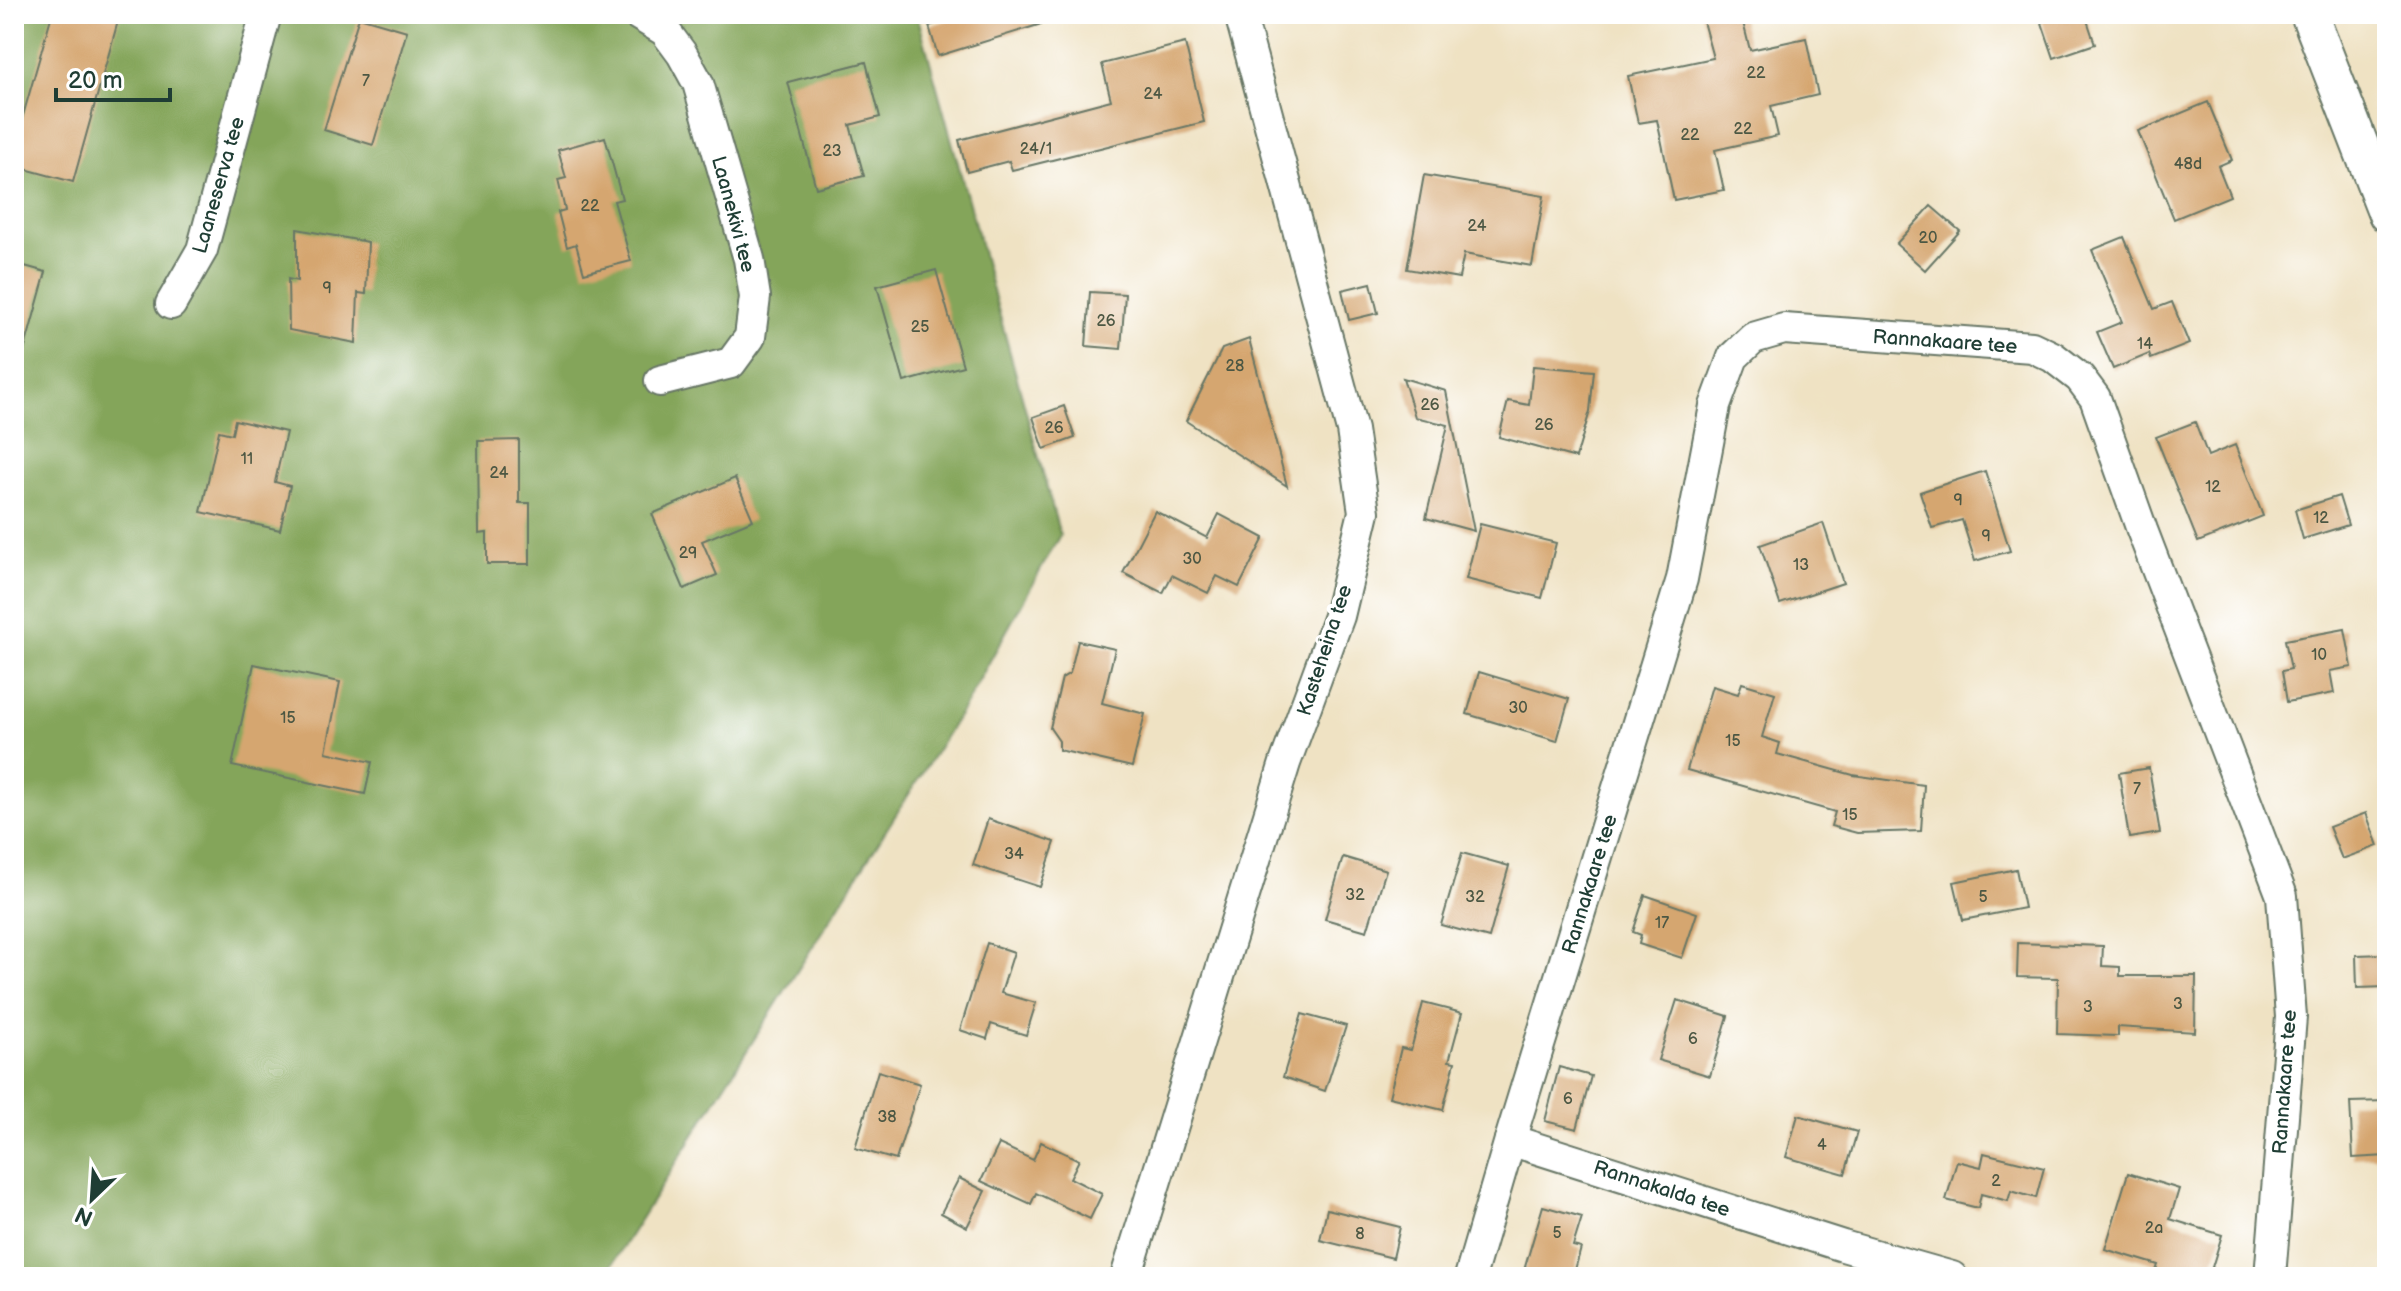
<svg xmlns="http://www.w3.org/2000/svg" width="2401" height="1291" viewBox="0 0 2401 1291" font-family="'Balsamiq Sans',sans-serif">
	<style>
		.forest { fill: #84a55a; stroke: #527147; stroke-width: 2 }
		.building { fill: #d5a66f }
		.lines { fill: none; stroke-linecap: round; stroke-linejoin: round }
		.minor-casing { stroke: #687766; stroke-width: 34 }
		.tertiary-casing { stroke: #687766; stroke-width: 40 }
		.minor { stroke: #fff; stroke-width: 30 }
		.tertiary { stroke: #fff; stroke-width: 36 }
		.labels { text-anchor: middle; stroke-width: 8; stroke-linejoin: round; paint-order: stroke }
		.number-label { font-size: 16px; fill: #4c5743 }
		.street-label { font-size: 20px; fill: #1f3d34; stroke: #fff }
	</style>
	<rect width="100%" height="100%" fill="#fff"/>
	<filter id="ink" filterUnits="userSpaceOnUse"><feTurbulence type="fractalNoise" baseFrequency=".0125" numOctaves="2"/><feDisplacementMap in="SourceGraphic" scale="16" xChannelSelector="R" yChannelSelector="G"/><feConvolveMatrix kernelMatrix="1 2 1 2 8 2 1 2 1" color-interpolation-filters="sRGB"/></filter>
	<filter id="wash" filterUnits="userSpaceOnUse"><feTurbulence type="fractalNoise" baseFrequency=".006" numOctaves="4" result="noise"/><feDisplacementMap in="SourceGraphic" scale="32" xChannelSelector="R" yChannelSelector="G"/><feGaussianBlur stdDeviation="1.8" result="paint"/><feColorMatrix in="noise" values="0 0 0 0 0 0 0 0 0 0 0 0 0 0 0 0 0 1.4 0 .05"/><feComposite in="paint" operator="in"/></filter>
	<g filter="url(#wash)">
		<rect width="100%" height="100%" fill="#efe2c3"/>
		<polygon class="forest" points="14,14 917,14 1060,535 967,702 604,1277 14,1277"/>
		<g id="blocks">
			<g class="building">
				<polygon points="52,14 120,14 73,182 14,166 14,147"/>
				<polygon points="966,14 1050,14 1051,21 938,56 929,26"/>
				<polygon points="1701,14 1741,14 1750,50 1806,38 1818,95 1771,106 1778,136 1715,150 1724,190 1674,200 1657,120 1638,123 1628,76 1713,58"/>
				<polygon points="2039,14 2085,14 2095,44 2054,58"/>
				<polygon points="359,17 407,31 373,145 324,130"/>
				<polygon points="1185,43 1204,122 1012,170 1009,161 967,172 959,140 1111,100 1102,64"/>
				<polygon points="866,62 880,117 850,125 864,176 816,188 788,82"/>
				<polygon points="2208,102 2232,160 2218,166 2230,196 2174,219 2138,131"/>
				<polygon points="605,137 622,199 614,201 631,261 584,273 576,244 567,247 558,212 565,210 558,180 566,178 558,150"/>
				<polygon points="1424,175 1544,196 1532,266 1464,254 1459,278 1407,269"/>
				<polygon points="1931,206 1960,231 1925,270 1896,244"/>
				<polygon points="297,229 368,242 366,294 358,293 356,343 289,330 288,279 297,281"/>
				<polygon points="2124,237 2154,309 2172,302 2189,344 2151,359 2149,354 2113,369 2097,332 2122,322 2092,250"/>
				<polygon points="14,263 46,272 23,355 14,354"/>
				<polygon points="936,270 963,366 904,382 877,286"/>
				<polygon points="1371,283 1378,313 1349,320 1342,290"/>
				<polygon points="1090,292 1125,294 1121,349 1086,346"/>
				<polygon points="1249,339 1287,486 1186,421 1222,349"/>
				<polygon points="1533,366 1594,371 1590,411 1576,458 1499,437 1508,401 1529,405"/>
				<polygon points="1403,378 1446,391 1474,531 1426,518 1448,425 1415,417"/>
				<polygon points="1064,406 1075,438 1044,449 1033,417"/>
				<polygon points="235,420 286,432 275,482 290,486 280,530 201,512 219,431 232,434"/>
				<polygon points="2195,422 2208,456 2235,445 2263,516 2198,542 2156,437"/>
				<polygon points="519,440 519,503 530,503 530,564 487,564 487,533 479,534 478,441"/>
				<polygon points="1985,471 2010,551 1975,561 1962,520 1932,528 1920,492"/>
				<polygon points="735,478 753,520 702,541 717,575 684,589 652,514"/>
				<polygon points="2339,496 2348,525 2303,539 2295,510"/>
				<polygon points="1155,511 1207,538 1219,514 1264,538 1239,587 1217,576 1208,593 1172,575 1163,593 1123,573"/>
				<polygon points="1823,523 1843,583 1780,604 1760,545"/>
				<polygon points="1480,524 1556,543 1542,598 1466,579"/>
				<polygon points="2345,629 2352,667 2330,671 2334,693 2287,702 2282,671 2291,669 2285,640"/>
				<polygon points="1078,641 1115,649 1102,703 1145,714 1132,767 1059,750 1059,741 1050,728 1062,678 1070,673"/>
				<polygon points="254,664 340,682 326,752 372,762 365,794 232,766"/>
				<polygon points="1479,672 1569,699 1557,741 1467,714"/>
				<polygon points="1742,683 1775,693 1762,737 1780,743 1777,754 1853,775 1924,785 1921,831 1857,833 1831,826 1835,812 1687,770 1712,686 1738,694"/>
				<polygon points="2149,768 2160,833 2129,838 2119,773"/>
				<polygon points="2366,813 2378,846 2342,859 2329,827"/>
				<polygon points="988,819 1055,842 1040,887 973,865"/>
				<polygon points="1462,853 1509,866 1489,938 1441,925"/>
				<polygon points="1343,857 1386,870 1367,931 1325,919"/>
				<polygon points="2016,869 2024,908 1963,920 1954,882"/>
				<polygon points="1645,895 1697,913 1682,958 1639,944 1641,935 1633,932"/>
				<polygon points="987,943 1014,952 1001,993 1036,1003 1026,1035 991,1024 987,1039 960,1030"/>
				<polygon points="2018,943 2103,946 2102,966 2120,967 2120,976 2196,976 2195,1032 2118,1027 2118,1036 2057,1034 2058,978 2017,977"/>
				<polygon points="2387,954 2387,987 2357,988 2356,955"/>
				<polygon points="1677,1000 1728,1016 1710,1076 1658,1060"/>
				<polygon points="1423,1003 1462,1013 1449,1061 1455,1062 1443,1110 1389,1097 1401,1048 1411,1050"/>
				<polygon points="1302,1014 1346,1026 1325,1091 1283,1077"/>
				<polygon points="1559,1067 1591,1076 1577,1129 1545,1121"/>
				<polygon points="878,1071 920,1084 896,1160 855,1148"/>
				<polygon points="2387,1101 2387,1156 2353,1158 2350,1102"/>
				<polygon points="1798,1115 1857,1132 1845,1174 1786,1157"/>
				<polygon points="1041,1142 1079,1160 1070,1178 1102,1194 1090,1219 1036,1193 1031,1204 981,1181 999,1144 1033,1160"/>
				<polygon points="1984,1153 2044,1168 2036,1198 2011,1191 2008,1201 1981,1194 1978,1208 1946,1200 1957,1161 1981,1167"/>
				<polygon points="2128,1173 2179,1189 2170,1219 2222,1235 2209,1277 2154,1277 2158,1265 2105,1249"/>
				<polygon points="959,1178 985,1191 967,1227 941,1213"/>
				<polygon points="1543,1206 1582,1217 1573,1246 1581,1248 1573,1277 1522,1277"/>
				<polygon points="1327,1209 1400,1227 1393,1258 1320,1240"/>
			</g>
		</g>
	</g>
	<g filter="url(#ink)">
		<use href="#blocks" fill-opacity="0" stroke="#687766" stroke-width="2"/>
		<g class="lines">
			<g class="minor-casing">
				<g id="minor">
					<polyline points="637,14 665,31 682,54 698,83 749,259 755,297 750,337 731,363 660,381"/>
					<polyline points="171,304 202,250 266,14"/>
					<polyline points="1510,1140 1682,579 1715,406 1733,357 1753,338 1784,329 2032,347 2053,357 2080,378 2095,398 2142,530 2282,896 2291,1017 2270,1277"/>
					<polyline points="1126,1277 1285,763 1339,616 1364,512 1352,430 1240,14"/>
					<polyline points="1470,1277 1510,1140 1843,1246 1952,1277"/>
				</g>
			</g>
			<g class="tertiary-casing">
				<polyline id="tertiary" points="2309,14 2387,214"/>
			</g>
			<use href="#minor" class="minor"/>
			<use href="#tertiary" class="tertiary"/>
		</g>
	</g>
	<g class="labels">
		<g class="number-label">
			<text x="1756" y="78">22</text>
			<text x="366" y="86">7</text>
			<text x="1153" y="99">24</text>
			<text x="1743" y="134">22</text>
			<text x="1690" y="140">22</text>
			<text x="1036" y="154">24/1</text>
			<text x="832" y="156">23</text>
			<text x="2188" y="169">48d</text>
			<text x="590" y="211">22</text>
			<text x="1477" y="231">24</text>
			<text x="1928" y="243">20</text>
			<text x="327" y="293">9</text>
			<text x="1106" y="326">26</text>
			<text x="920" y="332">25</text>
			<text x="2145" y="349">14</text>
			<text x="1235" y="371">28</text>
			<text x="1430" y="410">26</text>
			<text x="1544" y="430">26</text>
			<text x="1054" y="433">26</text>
			<text x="247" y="464">11</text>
			<text x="499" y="478">24</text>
			<text x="2213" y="492">12</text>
			<text x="1958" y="505">9</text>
			<text x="2321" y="523">12</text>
			<text x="1986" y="541">9</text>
			<text x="688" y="558">29</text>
			<text x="1192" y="564">30</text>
			<text x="1801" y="570">13</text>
			<text x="2319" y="660">10</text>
			<text x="1518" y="713">30</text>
			<text x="288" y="723">15</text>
			<text x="1733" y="746">15</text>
			<text x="2137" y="794">7</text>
			<text x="1850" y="820">15</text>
			<text x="1014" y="859">34</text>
			<text x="1355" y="900">32</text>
			<text x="1475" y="902">32</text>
			<text x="1983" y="902">5</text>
			<text x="1662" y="928">17</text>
			<text x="2178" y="1009">3</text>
			<text x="2088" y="1012">3</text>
			<text x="1693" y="1044">6</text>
			<text x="1568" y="1104">6</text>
			<text x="887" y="1122">38</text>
			<text x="1822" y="1150">4</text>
			<text x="1996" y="1186">2</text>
			<text x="2154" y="1233">2a</text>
			<text x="1557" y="1238">5</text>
			<text x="1360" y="1239">8</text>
		</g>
		<g class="street-label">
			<text transform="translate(218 185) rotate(-74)" y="7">Laaneserva tee</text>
			<text transform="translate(734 214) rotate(75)" y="7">Laanekivi tee</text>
			<text transform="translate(1945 341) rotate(4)" y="7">Rannakaare tee</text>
			<text transform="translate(1324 650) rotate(-72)" y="7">Kasteheina tee</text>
			<text transform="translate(1589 884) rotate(-73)" y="7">Rannakaare tee</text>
			<text transform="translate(2284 1082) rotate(-86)" y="7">Rannakaare tee</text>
			<text transform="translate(1662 1188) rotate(18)" y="7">Rannakalda tee</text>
		</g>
	</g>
	<rect width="2401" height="1291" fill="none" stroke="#fff" stroke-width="48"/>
	<g transform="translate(92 1199) rotate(205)" stroke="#ffffff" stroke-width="6" paint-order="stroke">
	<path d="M0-6L14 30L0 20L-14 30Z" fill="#1f3d34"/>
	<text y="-12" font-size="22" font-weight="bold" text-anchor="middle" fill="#1f3d34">N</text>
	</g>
	<path d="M56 88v12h114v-12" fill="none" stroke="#1f3d34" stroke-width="4"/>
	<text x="68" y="88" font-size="24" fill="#1f3d34" stroke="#ffffff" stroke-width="6" paint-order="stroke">20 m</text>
</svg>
